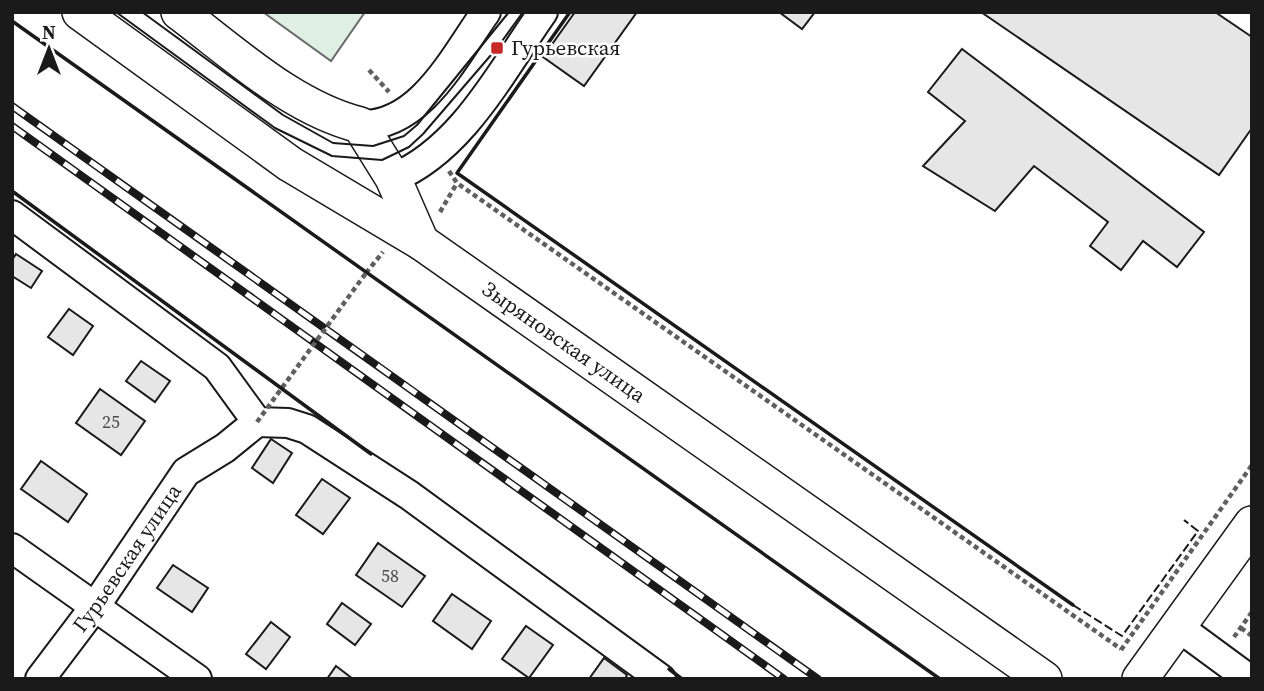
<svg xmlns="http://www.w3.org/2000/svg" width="1264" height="691" viewBox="0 0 1264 691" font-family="'Source Serif 4',serif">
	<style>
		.green { fill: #e0efe3; stroke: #6a6a6a; stroke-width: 2 }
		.building { fill: #e6e6e6; stroke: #1a1a1a; stroke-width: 2 }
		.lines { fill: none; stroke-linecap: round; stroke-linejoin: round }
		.minor-casing { stroke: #1a1a1a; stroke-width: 32 }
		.major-casing { stroke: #1a1a1a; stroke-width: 38 }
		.path { stroke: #5f5f5f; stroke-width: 4.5; stroke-dasharray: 5 3.5; stroke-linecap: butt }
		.minor { stroke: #fff; stroke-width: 28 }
		.major { stroke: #fff; stroke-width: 35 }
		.tram { stroke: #1a1a1a; stroke-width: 2 }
		.rail-casing { stroke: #1a1a1a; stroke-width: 8 }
		.rail { stroke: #fff; stroke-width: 5; stroke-dasharray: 16; stroke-linecap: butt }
		.path-bridge { stroke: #5f5f5f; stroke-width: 4.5; stroke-dasharray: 5 3.5; stroke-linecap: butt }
		.fence { stroke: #1a1a1a; stroke-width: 2; stroke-dasharray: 9 3.5; stroke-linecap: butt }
		.wall { stroke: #1a1a1a; stroke-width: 3.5 }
		.poi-dot { fill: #c62828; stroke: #fff; stroke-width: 2.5 }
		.labels { text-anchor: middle; stroke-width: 5; stroke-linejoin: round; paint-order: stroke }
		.number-label { font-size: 18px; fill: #4d4d4d }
		.poi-label { font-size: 21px; fill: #1a1a1a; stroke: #fff; text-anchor: start }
		.street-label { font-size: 21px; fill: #1a1a1a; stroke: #fff }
	</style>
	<rect width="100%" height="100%" fill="#fff"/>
	<polygon class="green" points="263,12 365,12 331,61"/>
	<g class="building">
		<polygon points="575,12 637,12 584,86 543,57"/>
		<polygon points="779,12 815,12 802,29"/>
		<polygon points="981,12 1215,12 1252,37 1252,128 1219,175"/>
		<polygon points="962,49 1204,232 1177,267 1143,241 1121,270 1090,246 1108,222 1034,166 995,211 923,166 965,121 928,92"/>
		<polygon points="16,254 42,271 31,288 12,276 12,260"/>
		<polygon points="69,309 93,326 73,355 48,337"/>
		<polygon points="141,361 170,381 155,402 126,381"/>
		<polygon points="100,389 145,421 121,455 76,423"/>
		<polygon points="271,439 292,453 273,483 252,468"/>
		<polygon points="41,461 87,494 68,522 21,489"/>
		<polygon points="322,479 350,498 323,534 296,515"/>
		<polygon points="378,543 425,576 402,607 356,575"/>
		<polygon points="173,565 208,588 192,612 157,588"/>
		<polygon points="452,594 491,621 472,649 433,621"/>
		<polygon points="342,603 371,624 355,645 327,624"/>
		<polygon points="271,622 290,637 266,669 246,654"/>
		<polygon points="526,626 553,645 529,678 502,659"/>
		<polygon points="604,658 627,675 625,679 589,679"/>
		<polygon points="336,666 353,679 327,679"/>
	</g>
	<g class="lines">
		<g class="minor-casing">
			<g id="minor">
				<path d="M360,125C421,127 455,55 486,12"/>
				<path d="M393,178C462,150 502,70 543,12"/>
				<polyline points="12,215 217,367 257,422 288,423 307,429 409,495 661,679"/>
				<polyline points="12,548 197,679"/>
				<polyline points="1177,626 1249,679"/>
				<path id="s1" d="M40,679L96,605L186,472L225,448L257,422"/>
			</g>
		</g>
		<g class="major-casing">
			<g id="major">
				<path id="s2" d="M80,12L290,164L421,242L1044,679"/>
				<path d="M179,12C234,53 292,108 360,125L393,178L421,242"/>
				<polyline points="1140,679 1252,524"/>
			</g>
		</g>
		<g class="path">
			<polyline points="369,70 389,92"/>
			<polyline points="449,171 457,183 1121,649"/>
			<polyline points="440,212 457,183"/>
			<polyline points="366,273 383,252"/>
			<polyline points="1241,628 1252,636"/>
			<polyline points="1234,637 1252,612"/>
			<polyline points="1121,650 1252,465"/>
		</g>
		<use href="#minor" class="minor"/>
		<use href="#major" class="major"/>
		<g class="tram">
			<polyline points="116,12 275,128 332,156 382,160 409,147 423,134 497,48 523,12"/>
			<polyline points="142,12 283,115 333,143 373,146 404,136 417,125 509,12"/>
		</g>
		<g class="rail-casing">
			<g id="rail">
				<polyline points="12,106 818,679"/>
				<polyline points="12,126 784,679"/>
			</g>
		</g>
		<use href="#rail" class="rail"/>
		<polyline class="path-bridge" points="257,422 366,273"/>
		<polyline class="fence" points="1073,605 1122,636 1198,531 1184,520"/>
		<g class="wall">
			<polyline points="570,12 457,173 1073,605"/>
			<polyline points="12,21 940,679"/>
			<polyline points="12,191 371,454"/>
			<polyline points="669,669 682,679"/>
		</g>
	</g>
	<rect class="poi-dot" x="490" y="41" width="14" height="14" rx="3.5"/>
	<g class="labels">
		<g class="number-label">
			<text x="111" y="428">25</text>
			<text x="390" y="582">58</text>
		</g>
		<g class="poi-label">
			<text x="511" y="55">Гурьевская</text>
		</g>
		<g class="street-label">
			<text dy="7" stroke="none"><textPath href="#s2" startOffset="586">Зыряновская улица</textPath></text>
			<text dy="7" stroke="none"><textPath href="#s1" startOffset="149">Гурьевская улица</textPath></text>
		</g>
	</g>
	<rect width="1264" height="691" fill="none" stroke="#1a1a1a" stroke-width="28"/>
	<g transform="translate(49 49)" stroke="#ffffff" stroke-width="5" paint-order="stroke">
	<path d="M0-5L12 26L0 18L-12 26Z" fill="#1a1a1a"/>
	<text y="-10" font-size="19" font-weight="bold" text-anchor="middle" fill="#1a1a1a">N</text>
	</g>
</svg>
